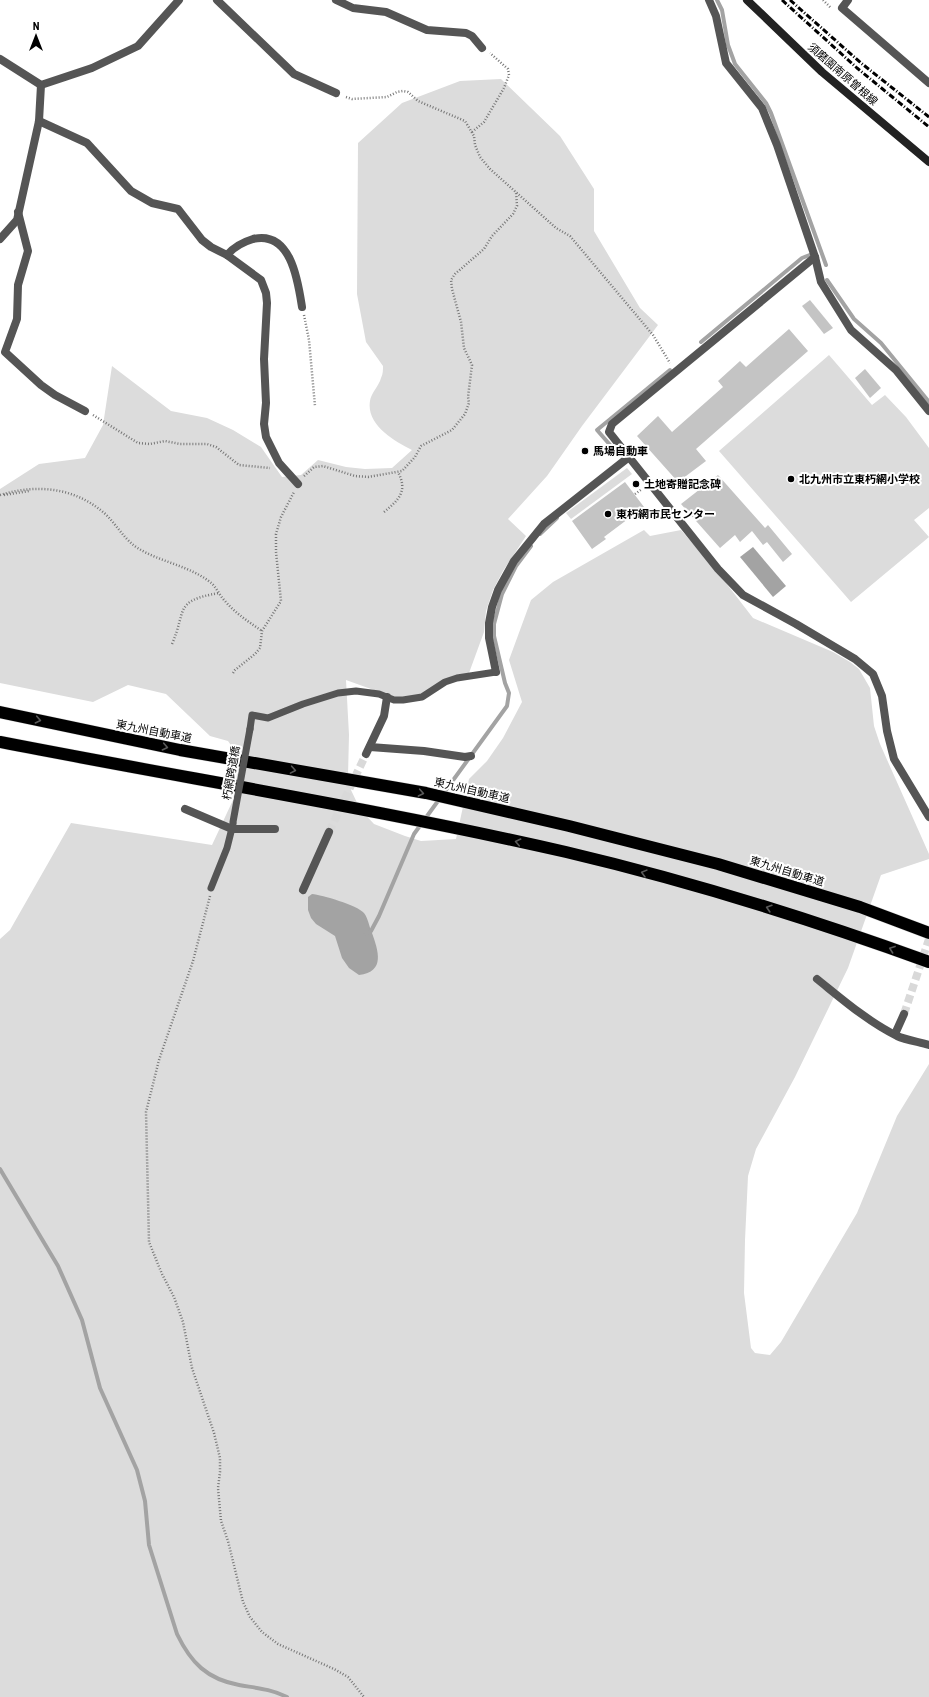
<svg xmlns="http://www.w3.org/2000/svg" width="929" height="1697" viewBox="0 0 929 1697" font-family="'Roboto Condensed','Noto Sans JP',sans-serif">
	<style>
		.green { fill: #dcdcdc }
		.water { fill: #a3a3a3 }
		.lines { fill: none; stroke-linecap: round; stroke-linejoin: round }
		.stream { stroke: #a3a3a3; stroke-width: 4 }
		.building { fill: #c4c4c4 }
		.minor-tunnel { stroke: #d9d9d9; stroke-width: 8; stroke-dasharray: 8 4; stroke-linecap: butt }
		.motorway-casing { stroke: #dbdbdb; stroke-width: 13 }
		.path { stroke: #777; stroke-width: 2.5; stroke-dasharray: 1 2; stroke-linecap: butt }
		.service { stroke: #555; stroke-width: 7 }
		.minor { stroke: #555; stroke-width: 8 }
		.secondary { stroke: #222; stroke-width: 8 }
		.motorway { stroke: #000; stroke-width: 12 }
		.rail { stroke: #000; stroke-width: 3; stroke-dasharray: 6 2 1 2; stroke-linecap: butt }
		.service-bridge { stroke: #555; stroke-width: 7 }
		.oneway { stroke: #595959 }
		.poi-dot { fill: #000; stroke: #fff; stroke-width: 1.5 }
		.labels { text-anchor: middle; stroke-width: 4; stroke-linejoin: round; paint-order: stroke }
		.street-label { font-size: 11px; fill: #000; stroke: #fff }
		.poi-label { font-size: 11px; font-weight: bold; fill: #000; stroke: #fff; text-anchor: start }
	</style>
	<rect width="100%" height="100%" fill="#fff"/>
	<g class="green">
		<path d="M501,79L560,136L594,189V231L640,308L658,325L582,426L547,476L508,519L526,536L503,571L493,590L486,611L484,632L469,673L423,695L396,698L346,680L349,735L348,776L351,790L360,809L374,824L405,836L421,841L456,839L469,779L487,761L503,738L522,702L509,660L531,600L553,582L644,530L650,536L681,530L716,570L753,618L833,652L850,662L859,669L870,688L874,726L880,744L929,854V859L881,875L848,968L795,1077L756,1149L748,1176L745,1240L744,1293L751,1348L755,1353L770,1355L781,1342L857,1213L897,1116L929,1064V1697H0V939L10,930L71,823L212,845L233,800L237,774V754L228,741L210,736L166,694L128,685L93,702L0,683V489L39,464L85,458L103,425L112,366L171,411L207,418L233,430L261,447L282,477L301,475L318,460L346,467L365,469L392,468L412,450C394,441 366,425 370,401C371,393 379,386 381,378C383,374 383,370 383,366L366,342L357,294L358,143L402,103L460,81Z"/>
		<polygon points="829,355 872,405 885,395 906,417 929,448 929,508 914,520 929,537 851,602 719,451"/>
		<polygon points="627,468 632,474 571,519 566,513"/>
	</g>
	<g class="water">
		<polygon points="753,547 786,586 773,597 740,557"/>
		<path d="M312,894C322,895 357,905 364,913C368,918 369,926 372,933C378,950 386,972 359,975L349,968L342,958L335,936L316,924L311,918L308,910V897Z"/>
	</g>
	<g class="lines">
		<g class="stream">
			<polyline points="717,0 722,10 728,45 735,64 766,103 771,113 826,265"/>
			<polyline points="827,280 854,319 881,343 929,402"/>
			<polyline points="701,342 802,258 815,253"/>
			<polyline points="618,454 597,430 670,370"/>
			<polyline points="540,534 557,518"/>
			<polyline points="366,934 371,931 379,916 414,834 507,706 509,693 505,683 494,636 494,624 502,594 516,566 531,546"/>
			<path d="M0,1169L58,1266L82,1320L100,1388L137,1470L145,1501L149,1545L177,1634C191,1663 207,1679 239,1685C256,1688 271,1689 287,1697"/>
		</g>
	</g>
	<g class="building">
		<polygon points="810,300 833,328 824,334 802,306"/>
		<polygon points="789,329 808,351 696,449 706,461 678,482 637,436 658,416 672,432 723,387 718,381 740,361 746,367"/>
		<polygon points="865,369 881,388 870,398 855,378"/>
		<polygon points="718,475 765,528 768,525 792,554 783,562 767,542 763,545 752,531 740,542 735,535 720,548 681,504"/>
		<polygon points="625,482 644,507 604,537 606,539 592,549 572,521"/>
	</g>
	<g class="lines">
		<g class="minor-tunnel">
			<polyline points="329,832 366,754"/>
			<polyline points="904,1014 929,939"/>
		</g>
		<g class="motorway-casing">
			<g id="motorway">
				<polyline points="0,712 180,750 426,793 569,826 718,864 860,907 929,933"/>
				<path d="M0,742C189,779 379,809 566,852C689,881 811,919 929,962"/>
			</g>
		</g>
		<g class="path">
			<polyline points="823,0 831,8"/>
			<polyline points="346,97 352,99 387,97 397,92 403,91 408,92 418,101 465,121 474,136 475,145 480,157 490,169 556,228 570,236 653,335 670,363"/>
			<polyline points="472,132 484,122 504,88 509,75 508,69 490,53"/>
			<polyline points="304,315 309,340 315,406"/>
			<polyline points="93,415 138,443 150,444 165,441 180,444 207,444 216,447 239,465 270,468"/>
			<polyline points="304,476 314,467 323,466 355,476 368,477 402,471 415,457 421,446 452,430 465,414 469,403 468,397 472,365 464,348 461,322 452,289 451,280 455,274 484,249 492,236 513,214 517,206 516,191"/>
			<polyline points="635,494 642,489"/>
			<path d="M0,495C36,484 73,487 103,512C115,522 123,538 136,547C159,562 188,565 210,582C216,586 219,595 225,601C235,613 249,622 262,631"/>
			<polyline points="4,495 29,491"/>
			<path d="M384,512C399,500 408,491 398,472"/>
			<path d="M172,644C187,610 173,601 219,593"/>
			<polyline points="233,673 235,670 255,654 260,648 262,631 281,601 276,552 276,534 281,517 294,492"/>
			<polyline points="210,896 193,961 159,1060 146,1112 149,1242 162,1274 174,1297 183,1322 192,1368 214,1433 220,1458 220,1472 218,1488 221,1521 228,1541 243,1602 250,1617 262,1632 278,1644 334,1669 348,1677 364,1697"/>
		</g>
		<g class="service">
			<polyline points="250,729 252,715 268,718 303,704 338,693 356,691 379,694 394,700 403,700 422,697 445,682 457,678 496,672"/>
			<polyline points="211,888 227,848 233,824"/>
		</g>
		<g class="minor">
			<polyline points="217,0 294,74 336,93"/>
			<polyline points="336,0 353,8 386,12 427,30 466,33 472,36 482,48"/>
			<polyline points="709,0 716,16 726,63 762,108 777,145 815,257 821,282 851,330 896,370 929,411"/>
			<polyline points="848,0 842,8 929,83"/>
			<polyline points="0,59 41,85 92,68 138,46 179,0"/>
			<polyline points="39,121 87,143 131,191 152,203 178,209 202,240 211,247 227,255 261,280 266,293 267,303 264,359 266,403 264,424 266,437 279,463 298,484"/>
			<polyline points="18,212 28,251 18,285 17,319 5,352 41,385 55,395 85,411"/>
			<polyline points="0,239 17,220 39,121 41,85"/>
			<path d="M227,255C233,248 243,242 253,239C291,230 298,281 302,307"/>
			<polyline points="815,257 612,424 609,432 718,569 743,595 796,624 855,659 873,674 882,696 887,731 894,759 929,817"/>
			<polyline points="496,672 489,638 489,623 492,607 498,590 514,561 544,524 629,457"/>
			<polyline points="370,747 424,751 465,757 471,756"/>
			<polyline points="366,754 384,716 387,697"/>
			<polyline points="185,809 232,829 275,829"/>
			<polyline points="303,890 329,832"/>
			<path d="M817,979C842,999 867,1021 897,1036C906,1040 919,1042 929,1045"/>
			<polyline points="895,1034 904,1014"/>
		</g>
		<polyline class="secondary" points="747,0 822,72 929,162"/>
		<use href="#motorway" class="motorway"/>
		<g class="rail">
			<polyline points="782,0 857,68 929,127"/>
			<polyline points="790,0 861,63 929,117"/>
		</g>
		<polyline class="service-bridge" points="233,822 250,729"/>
	</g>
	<defs><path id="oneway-chevron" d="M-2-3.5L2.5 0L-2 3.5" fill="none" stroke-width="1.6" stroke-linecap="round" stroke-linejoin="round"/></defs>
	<g class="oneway">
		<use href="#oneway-chevron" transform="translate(38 720) rotate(12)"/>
		<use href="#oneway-chevron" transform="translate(165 747) rotate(12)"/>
		<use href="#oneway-chevron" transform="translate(293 770) rotate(10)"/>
		<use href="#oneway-chevron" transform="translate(421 793) rotate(11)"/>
		<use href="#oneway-chevron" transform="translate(518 842) rotate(-168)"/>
		<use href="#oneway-chevron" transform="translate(644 873) rotate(-165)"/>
		<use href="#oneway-chevron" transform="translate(769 908) rotate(-163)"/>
		<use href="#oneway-chevron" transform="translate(892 949) rotate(-160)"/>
	</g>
	<g class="poi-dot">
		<circle cx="585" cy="451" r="4"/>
		<circle cx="791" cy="479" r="4"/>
		<circle cx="636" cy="484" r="4"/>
		<circle cx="608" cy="514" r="4"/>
	</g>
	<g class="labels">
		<g class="street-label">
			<text transform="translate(843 74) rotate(41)" y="4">須磨園南原曽根線</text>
			<text transform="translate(154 731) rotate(11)" y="4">東九州自動車道</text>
			<text transform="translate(231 773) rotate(-80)" y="4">朽網跨道橋</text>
			<text transform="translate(472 790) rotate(13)" y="4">東九州自動車道</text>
			<text transform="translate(787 871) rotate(17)" y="4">東九州自動車道</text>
		</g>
		<g class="poi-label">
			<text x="593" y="455">馬場自動車</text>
			<text x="799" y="483">北九州市立東朽網小学校</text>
			<text x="644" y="488">土地寄贈記念碑</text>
			<text x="616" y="518">東朽網市民センター</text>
		</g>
	</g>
	<g transform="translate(36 36)" stroke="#ffffff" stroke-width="3" paint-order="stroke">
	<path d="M0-3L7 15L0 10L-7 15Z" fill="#000000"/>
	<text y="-6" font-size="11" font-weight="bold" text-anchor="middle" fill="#000000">N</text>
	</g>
</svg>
